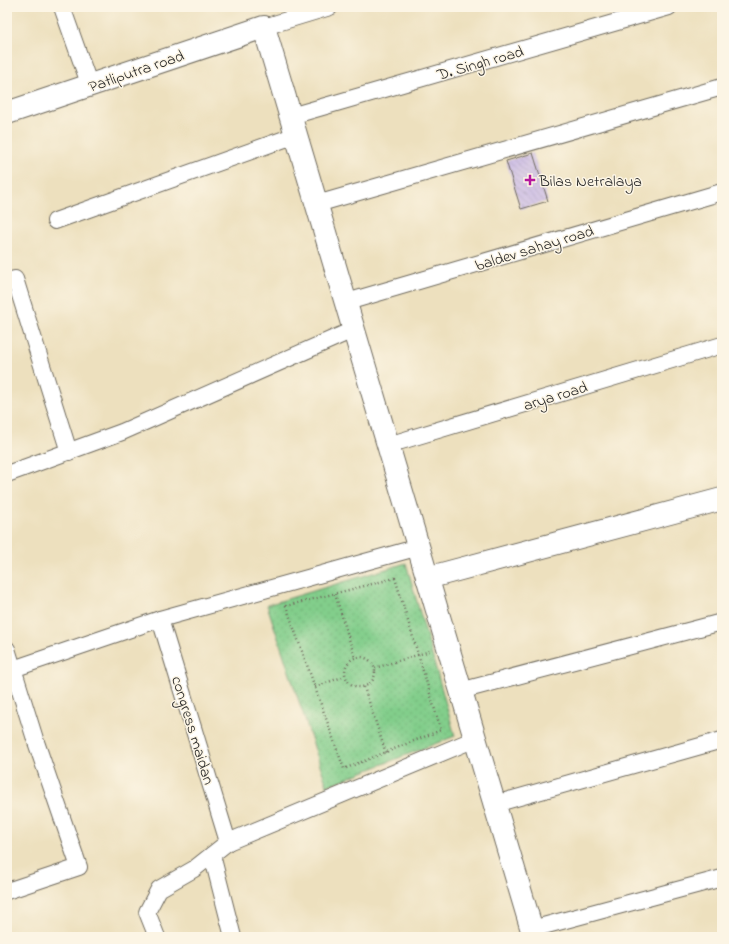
<svg xmlns="http://www.w3.org/2000/svg" width="729" height="944" viewBox="0 0 729 944" font-family="'Indie Flower',sans-serif">
	<style>
		.park { fill: url(#park-dots); stroke: #567c5b }
		.building { fill: url(#building-back-hatch) }
		.lines { fill: none; stroke-linecap: round; stroke-linejoin: round }
		.street-casing { stroke: #6f6a5e; stroke-width: 18 }
		.secondary-casing { stroke: #6f6a5e; stroke-width: 24 }
		.path { stroke: #6f6a5e; stroke-width: 2.5; stroke-dasharray: 1 3; stroke-linecap: butt }
		.street { stroke: #fff; stroke-width: 16 }
		.secondary { stroke: #fff; stroke-width: 22 }
		.poi-dot { fill: #b5179e; stroke: #fcf5e5; stroke-width: 1.5 }
		.labels { text-anchor: middle; stroke-width: 3; stroke-linejoin: round; paint-order: stroke }
		.street-label { font-size: 16px; fill: #2b2b2b; stroke: #fcf5e5 }
		.poi-label { font-size: 16px; fill: #2b2b2b; stroke: #fcf5e5; text-anchor: start }
	</style>
	<defs>
		<pattern id="park-dots" width="8" height="8" patternUnits="userSpaceOnUse"><rect width="8" height="8" fill="#82ce8b"/><path d="M2 2h.1M6 6h.1" fill="none" stroke="#70b178" stroke-width="1.8" stroke-linecap="round"/></pattern>
		<pattern id="building-back-hatch" width="6" height="6" patternUnits="userSpaceOnUse"><rect width="6" height="6" fill="#c2b1e4"/><path d="M-1 5l2 2M0 0l6 6M5-1l2 2" fill="none" stroke="#9e90b9"/></pattern>
	</defs>
	<rect width="100%" height="100%" fill="#fcf5e5"/>
	<filter id="ink" filterUnits="userSpaceOnUse"><feTurbulence type="fractalNoise" baseFrequency=".025" numOctaves="2"/><feDisplacementMap in="SourceGraphic" scale="8" xChannelSelector="R" yChannelSelector="G"/><feConvolveMatrix kernelMatrix="1 2 1 2 8 2 1 2 1" color-interpolation-filters="sRGB"/></filter>
	<filter id="wash" filterUnits="userSpaceOnUse"><feTurbulence type="fractalNoise" baseFrequency=".012" numOctaves="4" result="noise"/><feDisplacementMap in="SourceGraphic" scale="16" xChannelSelector="R" yChannelSelector="G"/><feGaussianBlur stdDeviation="0.9" result="paint"/><feColorMatrix in="noise" values="0 0 0 0 0 0 0 0 0 0 0 0 0 0 0 0 0 1.4 0 .05"/><feComposite in="paint" operator="in"/></filter>
	<g filter="url(#wash)">
		<rect width="100%" height="100%" fill="#ede0be"/>
		<polygon class="park" points="406,563 455,736 327,786 267,605"/>
		<g id="blocks">
			<polygon class="building" points="533,153 548,201 521,209 506,161"/>
		</g>
	</g>
	<g filter="url(#ink)">
		<use href="#blocks" fill-opacity="0" stroke="#6f6a5e" stroke-width="1"/>
		<g class="lines">
			<g class="street-casing">
				<g id="street">
					<polyline points="62,7 90,86"/>
					<polyline points="264,27 330,7"/>
					<polyline points="291,116 669,7"/>
					<polyline points="317,204 722,87"/>
					<polyline points="55,221 296,135"/>
					<polyline points="7,281 15,279 69,452"/>
					<polyline points="347,302 722,192"/>
					<polyline points="388,445 722,345"/>
					<polyline points="7,474 122,432 355,329"/>
					<polyline points="419,547 160,619 228,842 475,739"/>
					<polyline points="7,649 35,739 79,867 7,891"/>
					<polyline points="13,669 160,619"/>
					<polyline points="460,691 722,622"/>
					<polyline points="495,804 722,740"/>
					<polyline points="212,855 233,937"/>
					<polyline points="532,929 722,878"/>
					<polyline points="157,937 147,912 159,889 194,869 228,842"/>
				</g>
			</g>
			<g class="secondary-casing">
				<g id="secondary">
					<polyline points="7,113 264,27 534,937"/>
					<polyline points="427,578 722,499"/>
				</g>
			</g>
			<g class="path">
				<polygon points="395,578 441,730 344,769 286,606"/>
				<polyline points="335,594 355,658"/>
				<circle cx="360" cy="672" r="15"/>
				<polyline points="375,668 430,651"/>
				<polyline points="315,687 345,676"/>
				<polyline points="364,687 386,753"/>
			</g>
			<use href="#street" class="street"/>
			<use href="#secondary" class="secondary"/>
		</g>
	</g>
	<path class="poi-dot" d="M528 174h4v4h4v4h-4v4h-4v-4h-4v-4h4z"/>
	<g class="labels">
		<g class="street-label">
			<text transform="translate(480 62) rotate(-16)" y="6">D. Singh road</text>
			<text transform="translate(136 70) rotate(-19)" y="6">Patliputra road</text>
			<text transform="translate(534 247) rotate(-17)" y="6">baldev sahay road</text>
			<text transform="translate(555 395) rotate(-17)" y="6">arya road</text>
			<text transform="translate(194 730) rotate(73)" y="6">congress maidan</text>
		</g>
		<g class="poi-label">
			<text x="539" y="186">Bilas Netralaya</text>
		</g>
	</g>
	<rect width="729" height="944" fill="none" stroke="#fcf5e5" stroke-width="24"/>
</svg>
